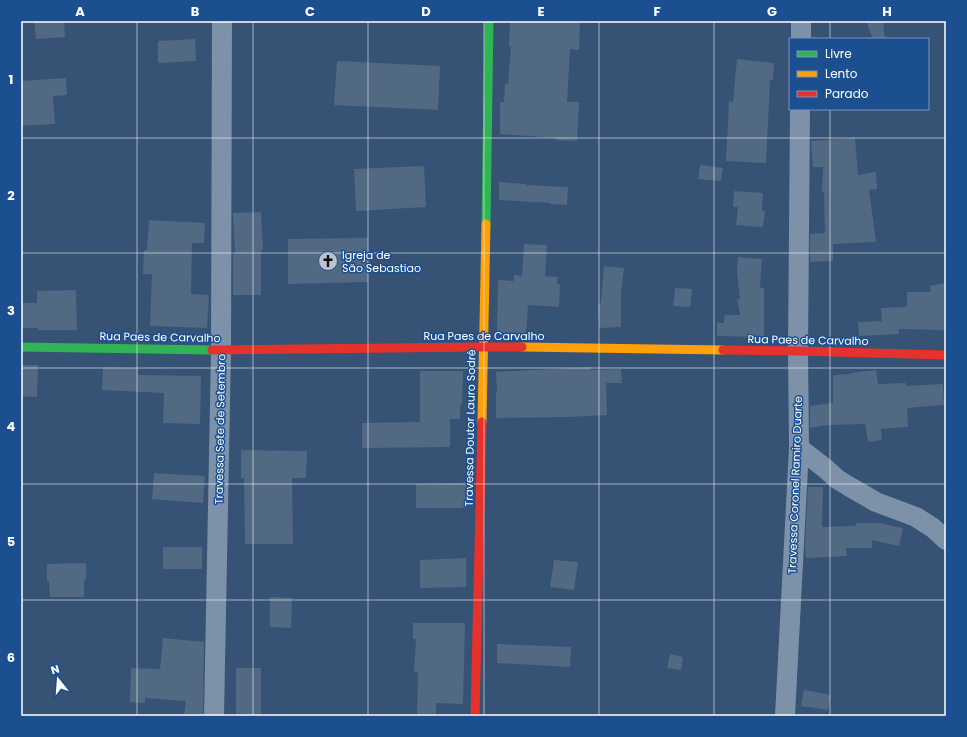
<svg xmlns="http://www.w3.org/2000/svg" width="967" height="737" viewBox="0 0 967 737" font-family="Poppins,sans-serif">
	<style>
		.building { fill: #526984 }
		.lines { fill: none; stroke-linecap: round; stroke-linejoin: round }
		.street { stroke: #7d92a8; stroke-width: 20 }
		.fast { stroke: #30b455; stroke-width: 9 }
		.slow { stroke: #ff9f0a; stroke-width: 9 }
		.jam { stroke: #e5322d; stroke-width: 9 }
		.grid { fill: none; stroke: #fff; stroke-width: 1; stroke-opacity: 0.55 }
		.labels { text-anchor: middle; stroke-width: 3; stroke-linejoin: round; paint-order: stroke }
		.poi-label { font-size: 11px; fill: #fff; stroke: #1b4f8f; text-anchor: start }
		.street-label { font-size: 11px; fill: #fff; stroke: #1b4f8f }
		.neatline { fill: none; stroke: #fff; stroke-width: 1.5 }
		.grid-label { font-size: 13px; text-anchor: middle; font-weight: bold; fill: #fff }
	</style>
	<rect width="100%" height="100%" fill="#365274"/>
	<g class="building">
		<polygon points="45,21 64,21 65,37 36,39 34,22"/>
		<polygon points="514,21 575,21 575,23 580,23 579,50 570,49 567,102 579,102 577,141 556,140 556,138 500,134 500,102 504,102 505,84 508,84 511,47 509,47 510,22 514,22"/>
		<polygon points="866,21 883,21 885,39 873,39"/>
		<polygon points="195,39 196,61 158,63 158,41"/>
		<polygon points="737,59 774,63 773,80 770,80 766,163 726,161 729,101 733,102"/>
		<polygon points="337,61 440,66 438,110 334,105"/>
		<polygon points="66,78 67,95 53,96 55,124 21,126 21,81"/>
		<polygon points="855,138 858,175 876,172 877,189 869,190 876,242 833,244 833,261 810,262 810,234 825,233 824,192 822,192 823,167 813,167 811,141"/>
		<polygon points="700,165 723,168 721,181 698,179"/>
		<polygon points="424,166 426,207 356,211 354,169"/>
		<polygon points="499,182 526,184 526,185 568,187 567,205 550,204 550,203 499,200"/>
		<polygon points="734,191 763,193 762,211 765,211 763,227 736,225 738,207 733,207"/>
		<polygon points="261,212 263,250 261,250 261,295 233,295 233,254 235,254 233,213"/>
		<polygon points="149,220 205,223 204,243 192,243 191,294 209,295 207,328 150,326 152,274 143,274 144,250 147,250"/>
		<polygon points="368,238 368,282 288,284 288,239"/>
		<polygon points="524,244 547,245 545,276 558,277 557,284 560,284 559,307 528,305 526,334 497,333 498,280 514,281 514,275 522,276"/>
		<polygon points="738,257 762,259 760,288 764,288 764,337 717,336 717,323 724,323 725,315 740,315 737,299 740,299 737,272"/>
		<polygon points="604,266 624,268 621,294 621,327 599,328 598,304 601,303"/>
		<polygon points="946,283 946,330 899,329 899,334 859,336 858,322 882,321 881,308 907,307 907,292 931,292 930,286"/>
		<polygon points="675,288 692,289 690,307 673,306"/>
		<polygon points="76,290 77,330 38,330 38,328 21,328 21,303 37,303 37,291"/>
		<polygon points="21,365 38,365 37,397 21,396"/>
		<polygon points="103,367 138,368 138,375 201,376 200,424 163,423 164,393 102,390"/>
		<polygon points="591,367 591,370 621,369 622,383 606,383 607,415 569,417 496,418 496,392 497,392 496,372"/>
		<polygon points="876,370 878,384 906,383 906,386 943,384 944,405 907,408 908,427 881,429 882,440 868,442 865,424 829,425 810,428 810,406 833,403 833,375 851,374 851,373"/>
		<polygon points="420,371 463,371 462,405 460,405 460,419 450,419 450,447 362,448 362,423 420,422"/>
		<polygon points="241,450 307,451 306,478 292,478 293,544 245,544 244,478 241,478"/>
		<polygon points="154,473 205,476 203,503 152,499"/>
		<polygon points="467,483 467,508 416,508 416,484"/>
		<polygon points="808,487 823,487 822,527 856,526 856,523 879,523 903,528 899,546 872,540 872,548 846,548 847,556 806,558 805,547"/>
		<rect x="163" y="547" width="39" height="22"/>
		<polygon points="466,558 466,587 420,588 420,560"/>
		<polygon points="554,560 578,562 574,590 550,587"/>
		<polygon points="86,563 86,580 84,580 84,597 50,597 49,581 47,581 47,564"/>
		<polygon points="270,597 292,598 291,628 270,627"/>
		<polygon points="413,623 465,623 463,704 436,703 436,716 417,716 418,672 414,672 416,639 413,639"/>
		<polygon points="163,638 204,642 203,716 184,716 186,701 145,698 145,703 130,702 131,668 160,669"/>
		<polygon points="497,644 571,647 570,667 497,663"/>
		<polygon points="670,654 683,657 681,670 667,668"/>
		<rect x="236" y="668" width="25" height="48"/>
		<polygon points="804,690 831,695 828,710 801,706"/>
	</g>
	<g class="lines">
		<g class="street">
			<polyline points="801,39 801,21"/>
			<polyline points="799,448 826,469 837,479 850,487 876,502 916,517 933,528 946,540"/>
			<polyline points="214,716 221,350 222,21"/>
			<polyline points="785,716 799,448 798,351 800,109"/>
		</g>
		<g class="fast">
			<polyline points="486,224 489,21"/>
			<polyline points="21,347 212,350"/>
		</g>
		<g class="slow">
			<polyline points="522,347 723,350"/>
			<polyline points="482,422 486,224"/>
		</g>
		<g class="jam">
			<polyline points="212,350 484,347 522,347"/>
			<polyline points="723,350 798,351 946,355"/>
			<polyline points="475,716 482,422"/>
		</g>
	</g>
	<path class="grid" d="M137,21V716M253,21V716M368,21V716M484,21V716M599,21V716M714,21V716M830,21V39M830,109V716M21,138H946M21,253H946M21,368H946M21,484H946M21,600H946"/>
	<defs>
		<g id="church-disc" transform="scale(1)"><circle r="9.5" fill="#b9c2ce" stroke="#1b4f8f"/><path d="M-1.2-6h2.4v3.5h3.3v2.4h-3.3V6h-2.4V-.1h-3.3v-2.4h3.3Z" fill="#111"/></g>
	</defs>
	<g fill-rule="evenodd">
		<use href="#church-disc" x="328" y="261"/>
	</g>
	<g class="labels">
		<g class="poi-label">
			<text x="342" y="259">Igreja de<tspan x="342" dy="13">São Sebastiao</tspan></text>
		</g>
		<g class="street-label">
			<text x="484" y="340">Rua Paes de Carvalho</text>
			<text transform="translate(160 337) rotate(1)" y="4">Rua Paes de Carvalho</text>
			<text transform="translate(808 340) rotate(1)" y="4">Rua Paes de Carvalho</text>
			<text transform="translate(470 428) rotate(-89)" y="4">Travessa Doutor Lauro Sodré</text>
			<text transform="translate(220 429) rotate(-89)" y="4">Travessa Sete de Setembro</text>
			<text transform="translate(795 485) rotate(-88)" y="4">Travessa Coronel Ramiro Duarte</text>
		</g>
	</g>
	<rect width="967" height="737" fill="none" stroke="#1b4f8f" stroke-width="44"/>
	<rect x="789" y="38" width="140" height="72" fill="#1b4f8f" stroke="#7695bc"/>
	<rect x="797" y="51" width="20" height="6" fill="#30b455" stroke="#7695bc"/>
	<text x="825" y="58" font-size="12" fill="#ffffff">Livre</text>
	<rect x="797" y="71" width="20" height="6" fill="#ff9f0a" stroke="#7695bc"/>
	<text x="825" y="78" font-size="12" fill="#ffffff">Lento</text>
	<rect x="797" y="91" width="20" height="6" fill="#e5322d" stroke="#7695bc"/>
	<text x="825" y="98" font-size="12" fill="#ffffff">Parado</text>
	<g transform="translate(58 679) rotate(343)" stroke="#1b4f8f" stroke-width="3" paint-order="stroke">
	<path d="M0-3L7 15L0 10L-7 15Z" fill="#ffffff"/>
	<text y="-6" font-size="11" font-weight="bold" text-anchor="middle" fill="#ffffff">N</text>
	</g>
	<rect x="22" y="22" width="923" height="693" class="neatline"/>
	<g class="grid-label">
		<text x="80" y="16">A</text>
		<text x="195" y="16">B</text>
		<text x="310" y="16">C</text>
		<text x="426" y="16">D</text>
		<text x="541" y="16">E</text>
		<text x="657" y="16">F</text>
		<text x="772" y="16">G</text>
		<text x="887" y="16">H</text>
		<text x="11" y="84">1</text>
		<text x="11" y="200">2</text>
		<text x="11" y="315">3</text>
		<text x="11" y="431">4</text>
		<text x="11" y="546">5</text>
		<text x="11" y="662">6</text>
	</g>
</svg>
